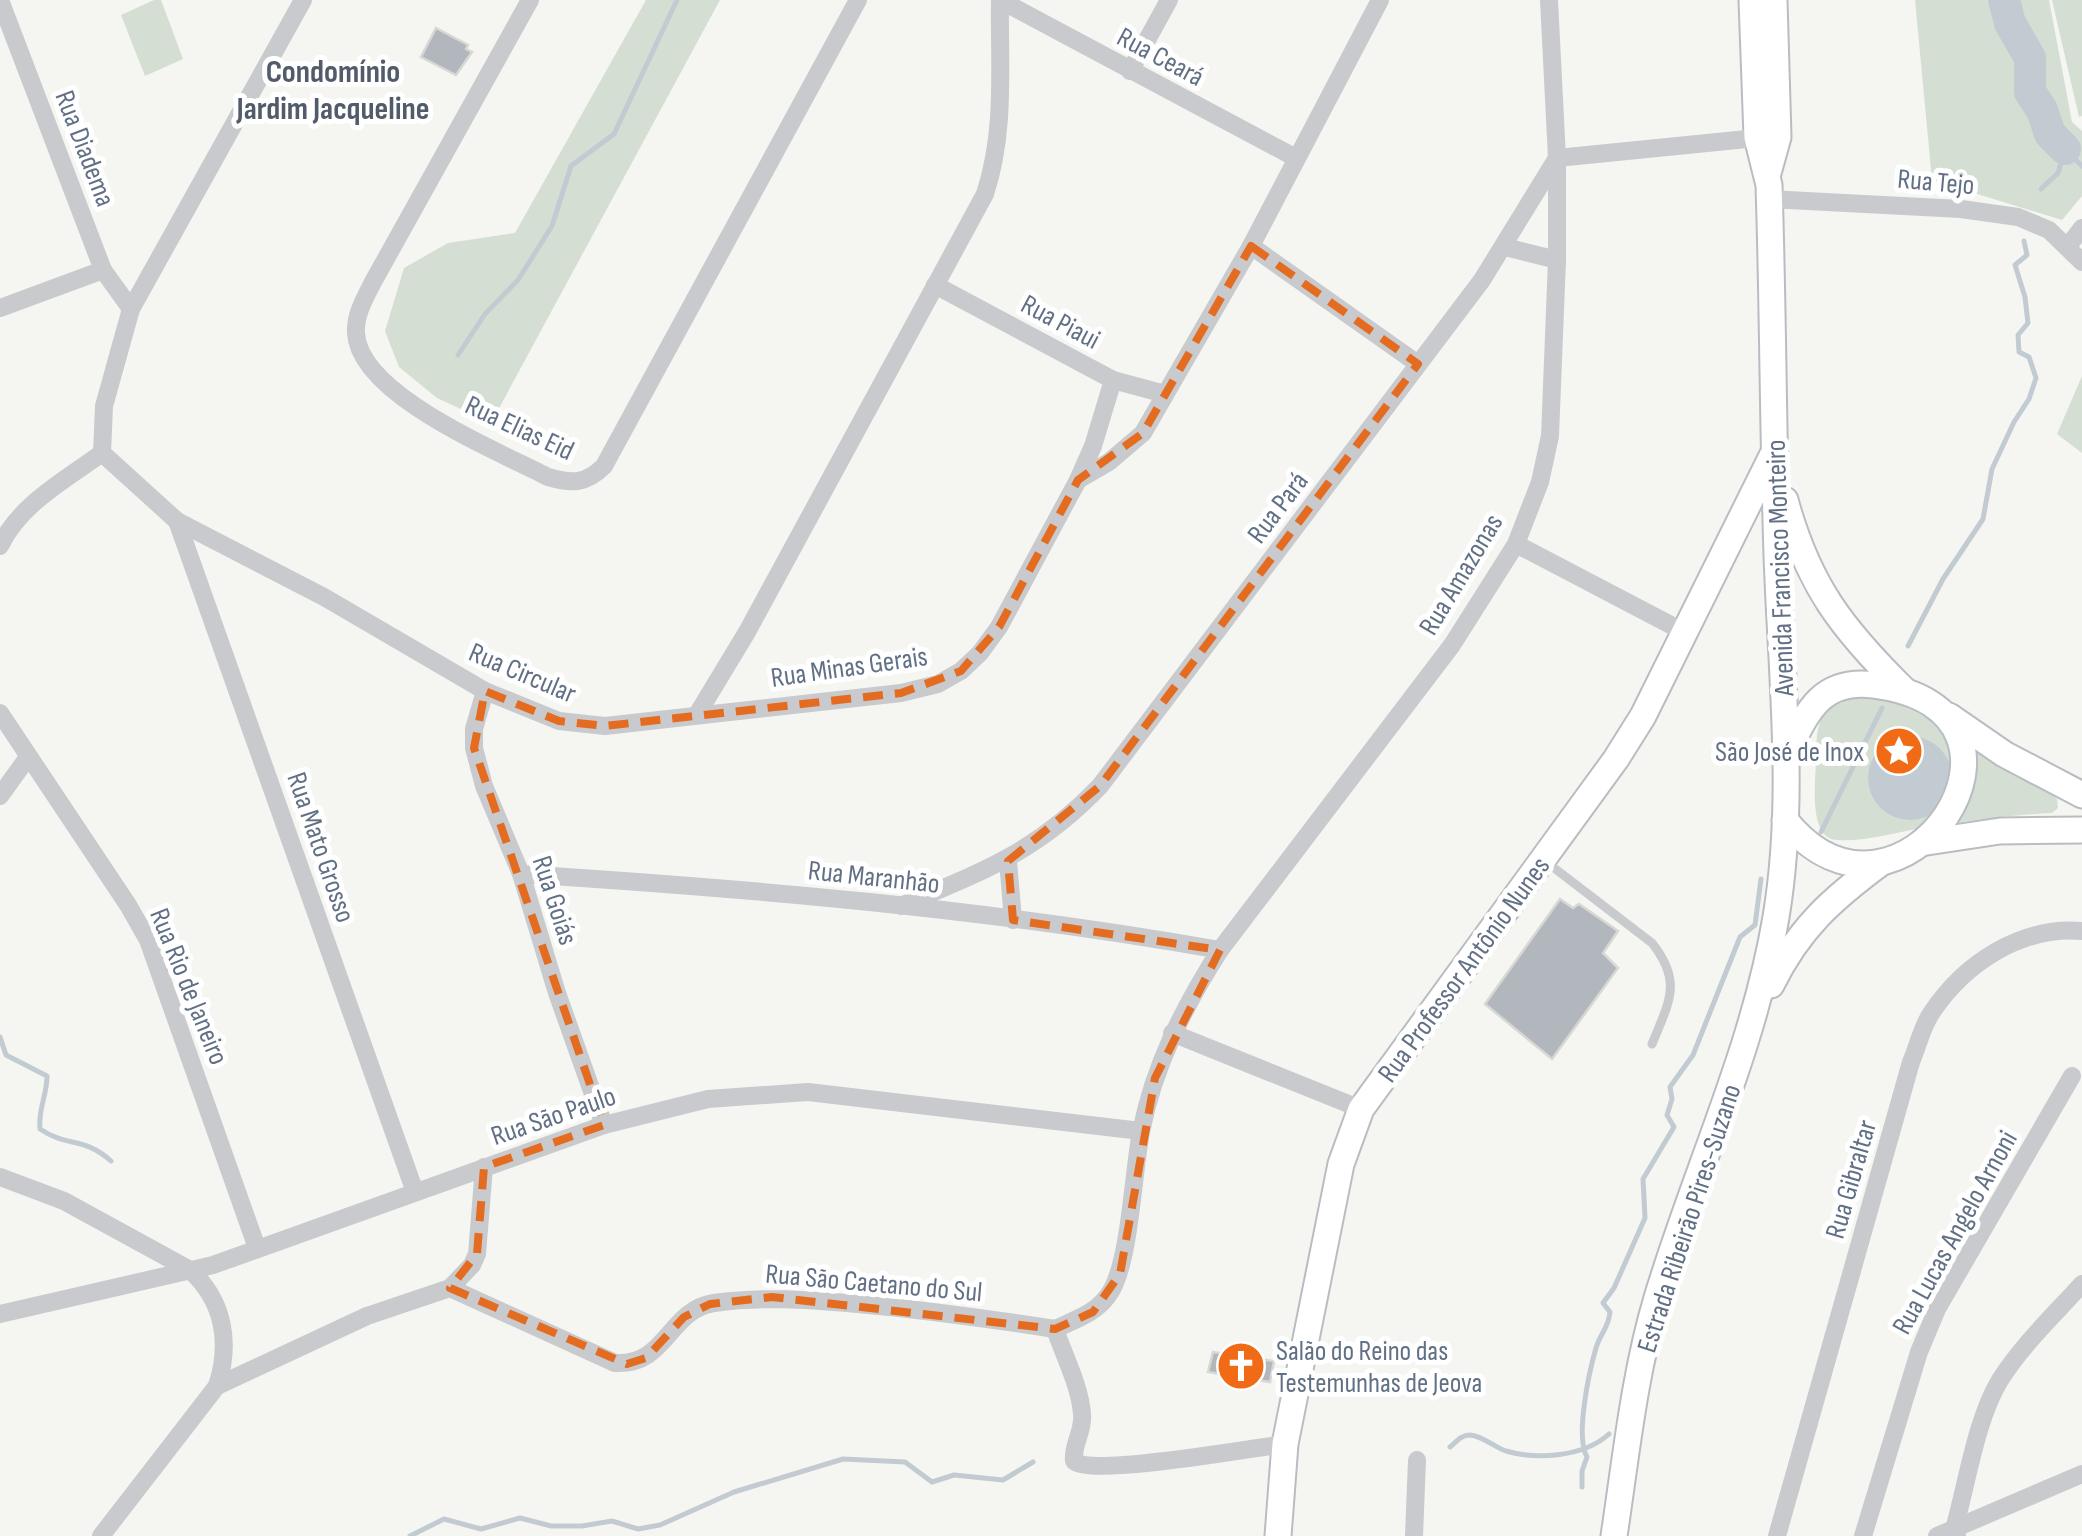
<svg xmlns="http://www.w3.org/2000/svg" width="2082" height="1536" viewBox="0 0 2082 1536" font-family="'Sofia Sans Condensed',sans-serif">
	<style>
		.green { fill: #d5ded2 }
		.water { fill: #c3cbd2 }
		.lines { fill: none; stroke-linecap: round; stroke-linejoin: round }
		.stream { stroke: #c3cbd2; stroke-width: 5 }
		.river { stroke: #c3cbd2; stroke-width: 32 }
		.building { fill: #b2b7be; stroke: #d7d7d4; stroke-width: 2.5 }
		.secondary-casing { stroke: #b9bdc2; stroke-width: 29 }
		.lane { stroke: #c8cace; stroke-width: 9 }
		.street { stroke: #c8cace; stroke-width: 18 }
		.secondary { stroke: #fff; stroke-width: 25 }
		.marked { fill: none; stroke: #e36c21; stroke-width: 8; stroke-dasharray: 20 12; stroke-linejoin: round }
		.labels { text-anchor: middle; stroke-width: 10; stroke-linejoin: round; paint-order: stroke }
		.street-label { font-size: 28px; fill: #627085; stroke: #fff }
		.poi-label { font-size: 28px; fill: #627085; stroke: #fff; text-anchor: end }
		.quarter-label { font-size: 32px; font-weight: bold; fill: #515b6a; stroke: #fff }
	</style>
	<rect width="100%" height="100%" fill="#f5f6f2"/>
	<g class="green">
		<polygon points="154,0 161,0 183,59 145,76 121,15"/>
		<polygon points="646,0 720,0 491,423 437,398 399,367 385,331 404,268 448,243 515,233"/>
		<polygon points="1915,0 2049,0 2072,122 2082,131 2082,196 2062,220 1932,180"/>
		<polygon points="2052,0 2082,0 2082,116 2079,117"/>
		<polygon points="2082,376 2082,453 2057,434"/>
		<path d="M1862,688C1929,714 1987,752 2048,791L2057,799L2058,808L2052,813C2008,815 1964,821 1921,828C1895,833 1863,842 1837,840C1832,840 1827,837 1824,834C1810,816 1816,779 1816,758C1816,713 1824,706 1862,688Z"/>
	</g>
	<circle class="water" cx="1910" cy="778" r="42"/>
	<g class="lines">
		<g class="stream">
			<polyline points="2065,149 2082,166"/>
			<polyline points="2041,189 2058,173 2065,149"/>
			<polyline points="458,355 485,314 518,280 552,226 571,166 614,134 677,0"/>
			<polyline points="1908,646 1943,579 1983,519 1992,469 2014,422 2029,399 2036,378 2029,357 2019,352 2018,335 2028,323 2025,297 2015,265 2027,255 2024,241"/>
			<polyline points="1821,832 1882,708"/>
			<path d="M0,1037L6,1055L47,1076C47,1096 38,1108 40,1129C68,1148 83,1136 111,1161"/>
			<path d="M1450,1447C1456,1442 1461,1435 1470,1435C1483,1436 1494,1447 1506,1451C1537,1460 1584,1457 1609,1434"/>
			<path d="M1582,1487V1471L1587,1457C1575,1437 1589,1372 1596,1348C1600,1334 1609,1327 1610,1312L1603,1303L1614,1288L1645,1218L1643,1179L1674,1127L1667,1115L1672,1099L1670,1087L1693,1055L1740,937L1755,925L1761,879"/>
			<polyline points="410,1536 444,1519 481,1529 520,1518 551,1526 582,1526 612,1521 638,1529 660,1525 734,1492 843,1459 905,1462 932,1482 954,1475 1003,1480 1033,1462"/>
		</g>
		<polyline class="river" points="2004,0 2010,23 2030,58 2030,92 2042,110 2050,134 2065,149"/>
	</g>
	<g class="building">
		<polygon points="436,28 468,45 466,49 472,52 456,75 421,57"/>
		<polygon points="1560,899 1573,908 1579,904 1618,931 1603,953 1618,968 1552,1059 1485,1004"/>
		<polygon points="1213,1352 1274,1361 1270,1382 1208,1372"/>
	</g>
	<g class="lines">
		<g class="secondary-casing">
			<g id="secondary">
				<polyline points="1768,173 1778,137 1774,0"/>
				<path d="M1785,500C1808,585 1842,629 1904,690"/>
				<polyline points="1949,716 2004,754 2082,795"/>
				<path d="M1785,820C1900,964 2070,710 1874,685C1821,678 1807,712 1787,753"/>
				<polyline points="1927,842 2000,831 2082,830"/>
				<path d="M1771,985C1799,928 1832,899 1882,862"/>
				<polyline points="1278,1536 1285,1444 1341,1164 1361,1109 1616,759 1643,716 1772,456"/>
				<path d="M1614,1536C1626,1457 1634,1375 1657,1298C1695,1171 1754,1049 1776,917C1796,798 1781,675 1777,555C1773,432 1773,309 1769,185L1757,137L1752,0"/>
			</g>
		</g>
		<path class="lane" d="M1545,861L1652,943C1683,982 1669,1002 1652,1044"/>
		<g class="street">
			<polyline points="0,0 103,270 131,309"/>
			<polyline points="303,0 131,309 104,406 102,453 177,521 324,597 485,691 559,721 605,726 901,693 938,684 961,671 980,653 999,627 1078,480 1109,462 1143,433 1251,246 1380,0"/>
			<path d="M530,0L373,282C365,298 355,314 356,333C359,395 498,451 548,477C572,484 586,484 604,466L858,0"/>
			<polyline points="1000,0 1296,158"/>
			<polyline points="1130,71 1169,0"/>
			<polyline points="1770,199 1961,209 2018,217 2049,230 2082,262"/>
			<polyline points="1251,246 1418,364"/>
			<polyline points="2068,246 2082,228"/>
			<polyline points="1505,247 1557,260"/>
			<polyline points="935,285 1113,380 1165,394"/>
			<polyline points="0,308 103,270"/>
			<polyline points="1078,480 1093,446 1113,380"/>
			<polyline points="177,521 415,1192"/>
			<polyline points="1516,544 1686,633"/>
			<path d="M0,546C20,504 65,480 102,453"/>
			<polyline points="485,691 474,729 474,748 484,786 521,874 557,993 604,1125"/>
			<polyline points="0,713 128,905 148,940 257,1248"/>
			<path d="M698,713L747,632L985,194C1006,130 999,66 1000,0"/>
			<polyline points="0,796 28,757"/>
			<polyline points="1008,861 1013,920"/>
			<path d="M521,874C755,889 989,909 1220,950"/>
			<path d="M901,906C983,871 1037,852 1100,786L1482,280L1557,158L1767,137"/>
			<polyline points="1172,1033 1361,1109"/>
			<path d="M0,1177L64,1201L190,1270C224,1301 231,1343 217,1386"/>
			<polyline points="450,1288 472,1265 477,1254 484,1167"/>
			<polyline points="0,1314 213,1265 604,1125 708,1099 808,1092 1141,1131"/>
			<path d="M1055,1329C1077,1319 1099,1312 1111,1291C1130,1259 1133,1173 1141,1132C1154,1065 1184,1007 1220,950L1452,645L1516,544L1540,482L1550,436L1557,260V158L1549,0"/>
			<path d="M1055,1329C1064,1356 1080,1386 1082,1414C1084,1431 1072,1445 1074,1461C1093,1477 1251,1448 1285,1444"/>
			<path d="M101,1536L217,1386L367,1316L450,1288L615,1363C667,1366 668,1310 714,1303C763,1296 809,1300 858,1304C925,1310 990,1319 1055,1329"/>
			<polyline points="1414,1536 1417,1460"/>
			<path d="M1777,1536L1911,1062C1918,1046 1922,1026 1932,1012C1965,963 2021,926 2082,931"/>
			<polyline points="1863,1536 1919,1352 1937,1309 2072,1076"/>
			<polyline points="1937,1536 2082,1474"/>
			<path d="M1957,1536L1954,1529C1967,1484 1976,1419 2000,1380C2022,1345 2054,1315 2082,1284"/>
		</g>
		<use href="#secondary" class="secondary"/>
	</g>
	<path class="marked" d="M1251,246L1418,364L1100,786L1008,861L1013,920L1220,950L1155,1078L1120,1274L1093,1312L1055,1329L772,1297L710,1304L684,1317L646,1358L627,1364L450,1288L477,1254L484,1167L604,1125L474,748L485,691L559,721L605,726L901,693L961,671L999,627L1078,480L1143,433Z"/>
	<defs>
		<g id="sight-disc" transform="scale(2.5)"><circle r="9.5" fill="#f16b16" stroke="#fff"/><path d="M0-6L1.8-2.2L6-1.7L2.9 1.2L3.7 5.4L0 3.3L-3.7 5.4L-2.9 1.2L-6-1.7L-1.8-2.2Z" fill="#fff"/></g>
		<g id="church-disc" transform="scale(2.5)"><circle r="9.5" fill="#f16b16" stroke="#fff"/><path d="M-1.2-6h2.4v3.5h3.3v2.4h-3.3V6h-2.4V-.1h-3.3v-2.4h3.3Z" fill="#fff"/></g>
	</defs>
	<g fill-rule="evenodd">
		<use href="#sight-disc" x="1899" y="751"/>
		<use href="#church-disc" x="1241" y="1366"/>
	</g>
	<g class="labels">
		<g class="street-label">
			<text transform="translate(1161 56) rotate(28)" y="10">Rua Ceará</text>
			<text transform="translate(86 148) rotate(69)" y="10">Rua Diadema</text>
			<text transform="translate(1936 181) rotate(5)" y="10">Rua Tejo</text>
			<text transform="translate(1061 321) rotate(28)" y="10">Rua Piaui</text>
			<text transform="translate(520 427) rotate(25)" y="10">Rua Elias Eid</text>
			<text transform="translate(1277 507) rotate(-53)" y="10">Rua Pará</text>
			<text transform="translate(1779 568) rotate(-92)" y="10">Avenida Francisco Monteiro</text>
			<text transform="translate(1460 574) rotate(-59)" y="10">Rua Amazonas</text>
			<text transform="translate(849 666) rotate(-8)" y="10">Rua Minas Gerais</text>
			<text transform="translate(523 672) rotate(23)" y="10">Rua Circular</text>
			<text transform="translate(322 847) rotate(71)" y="10">Rua Mato Grosso</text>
			<text transform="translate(874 876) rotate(6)" y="10">Rua Maranhão</text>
			<text transform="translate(556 900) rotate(72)" y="10">Rua Goiás</text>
			<text transform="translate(1463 969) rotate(-54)" y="10">Rua Professor Antônio Nunes</text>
			<text transform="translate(190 986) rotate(68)" y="10">Rua Rio de Janeiro</text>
			<text transform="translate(553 1115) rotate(-19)" y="10">Rua São Paulo</text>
			<text transform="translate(1850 1179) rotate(-74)" y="10">Rua Gibraltar</text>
			<text transform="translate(1688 1218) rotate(-72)" y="10">Estrada Ribeirão Pires-Suzano</text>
			<text transform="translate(1954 1232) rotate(-61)" y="10">Rua Lucas Angelo Arnoni</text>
			<text transform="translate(874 1282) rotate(5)" y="10">Rua São Caetano do Sul</text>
		</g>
		<g class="poi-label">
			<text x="1864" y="761">São José de Inox</text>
			<text x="1276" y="1360" text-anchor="start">Salão do Reino das<tspan x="1276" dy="32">Testemunhas de Jeova</tspan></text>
		</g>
		<g class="quarter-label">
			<text x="333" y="82">Condomínio<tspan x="333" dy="37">Jardim Jacqueline</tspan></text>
		</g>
	</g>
</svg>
